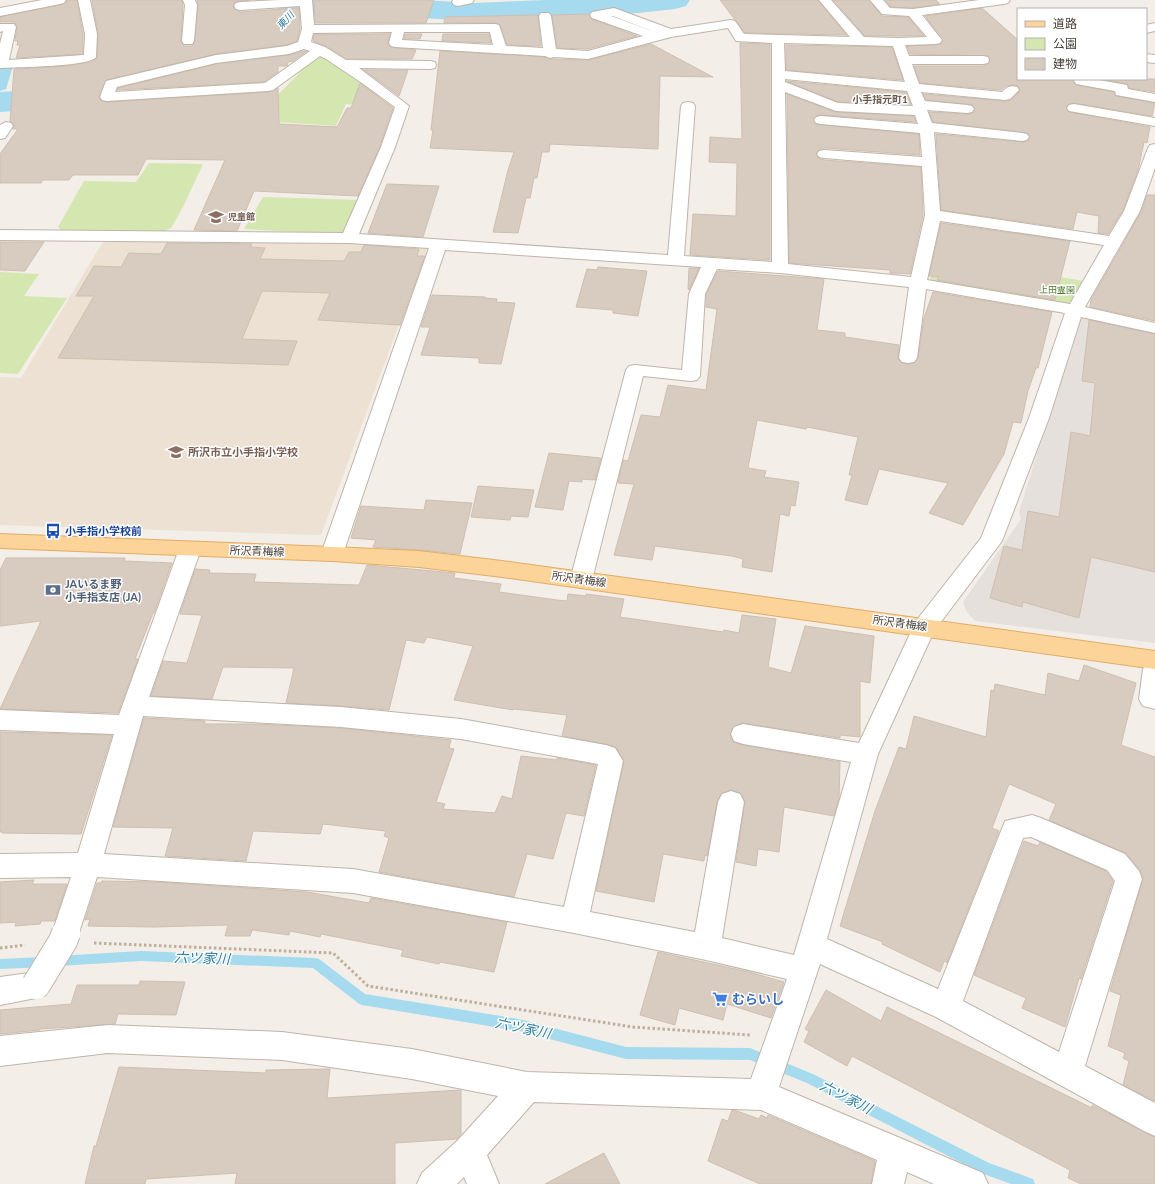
<svg xmlns="http://www.w3.org/2000/svg" width="1155" height="1184" viewBox="0 0 1155 1184" font-family="Lato,'Noto Sans JP',sans-serif">
	<style>
		.industrial { fill: #e6e0dc }
		.education { fill: #ece1d2 }
		.green { fill: #d5e7b1 }
		.water { fill: #a5daef }
		.lines { fill: none; stroke-linecap: round; stroke-linejoin: round }
		.stream { fill: #a5daef; fill-rule: evenodd }
		.river { fill: #a5daef; fill-rule: evenodd }
		.building { fill: #d8cbc0; stroke: #cfbfb0 }
		.minor-casing { stroke: #bfb5aa; stroke-width: 2 }
		.major-casing { stroke: #e1ad68; stroke-width: 2 }
		.path { stroke: #c0ae9c; stroke-width: 3; stroke-dasharray: 2.5 2.5; stroke-linecap: butt }
		.minor { fill: #fff; fill-rule: evenodd }
		.major { fill: #fcd398; fill-rule: evenodd }
		.minor-bridge-casing { stroke: #bfb5aa; stroke-width: 30; stroke-linecap: butt }
		.minor-bridge { stroke: #fff; stroke-width: 28 }
		.labels { text-anchor: middle; stroke-width: 3; stroke-linejoin: round; paint-order: stroke }
		.far-education-label { font-size: 9px; font-weight: bold; fill: #785e54; stroke: #fff; text-anchor: start }
		.far-park-label { font-size: 9px; fill: #51772b; stroke: #fff }
		.far-water-label { font-size: 10px; font-style: italic; fill: #2f7fa0; stroke: #fff }
		.far-neighbourhood-label { font-size: 10px; font-weight: bold; fill: #695a4e; stroke: #fff }
		.education-label { font-size: 11px; font-weight: bold; fill: #785e54; stroke: #fff; text-anchor: start }
		.transit-label { font-size: 11px; font-weight: bold; fill: #164399; stroke: #fff; text-anchor: start }
		.street-label { font-size: 11px; fill: #463e36; stroke: #fff }
		.service-label { font-size: 11px; font-weight: bold; fill: #4e5e75; stroke: #fff; text-anchor: start }
		.near-shop-label { font-size: 13px; font-weight: bold; fill: #366cbe; stroke: #fff; text-anchor: start }
		.near-water-label { font-size: 14px; font-style: italic; fill: #2f7fa0; stroke: #fff }
	</style>
	<rect width="100%" height="100%" fill="#f3eee7"/>
	<polygon class="industrial" points="1085,316 1155,332 1155,643 975,621 966,611 963,602 1021,519 1019,512 1079,318"/>
	<polygon class="education" points="303,239 427,249 321,535 0,525 0,377 21,378 104,240"/>
	<g class="green">
		<polygon points="324,57 393,107 346,104 336,126 262,121 268,105 314,58"/>
		<polygon points="149,163 203,164 183,207 171,228 162,232 61,230 58,227 84,181 136,182"/>
		<polygon points="263,197 266,197 358,200 347,233 342,235 244,229"/>
		<polygon points="934,257 1084,281 1071,304 1067,305 936,283 930,280"/>
		<polygon points="0,272 39,274 24,296 67,298 18,374 0,373"/>
	</g>
	<polygon class="water" points="13,66 6,89 0,91 0,67"/>
	<g class="lines">
		<g class="stream">
			<polygon points="141,951 315,958 319,959 365,994 519,1019 626,1047 750,1048 815,1075 989,1163 1033,1179 1035,1184 1011,1184 981,1173 807,1083 750,1060 626,1059 519,1031 362,1005 358,1003 313,968 141,961 57,966 53,965 51,961 53,957 57,956"/>
			<polygon points="45,957 49,958 51,962 49,966 45,967 0,969 0,959"/>
		</g>
		<g class="river">
			<path d="M293,0H422L474,3L546,0H690L686,6L675,9L619,15L474,21L318,12L304,15L286,37L273,45L236,54L225,52L220,45L225,38C238,35 251,33 263,25C276,15 276,4 293,0Z"/>
			<polygon points="84,72 96,75 101,82 96,89 15,111 0,112 0,92 14,91"/>
		</g>
	</g>
	<g class="building">
		<polygon points="67,0 77,0 83,34 83,54 16,58 20,45 17,45 18,41 15,41 17,26 14,22 0,22 0,17 64,4"/>
		<polygon points="92,0 182,0 183,5 181,41 184,46 192,46 195,41 198,5 197,0 250,0 235,2 233,7 236,10 240,12 299,8 300,29 297,41 287,45 216,54 106,80 99,98 102,101 107,102 268,92 278,88 279,124 337,127 347,108 351,108 360,83 393,108 380,146 358,196 254,191 237,231 194,230 225,160 146,159 138,175 73,175 69,180 43,180 41,183 0,183 0,154 18,129 13,129 14,125 10,121 14,69 67,66 91,62 97,58 98,34"/>
		<polygon points="314,0 434,0 426,23 315,23"/>
		<polygon points="720,0 818,0 847,35 745,33"/>
		<polygon points="833,0 869,0 882,16 908,17 924,36 865,36"/>
		<polygon points="885,0 936,0 940,4 913,8 891,7"/>
		<polygon points="982,8 1018,40 1018,79 1074,79 1073,82 1076,85 1114,92 1116,96 1155,103 1152,116 1074,103 1069,104 1066,107 1069,112 1150,127 1147,143 1144,142 1138,170 1123,210 1108,234 1098,233 1099,216 1077,212 1073,229 941,210 936,134 1022,142 1027,141 1030,138 1028,133 1022,132 933,122 929,112 967,114 973,113 975,108 972,105 967,104 926,100 923,94 1005,101 1011,100 1020,91 1018,86 1013,85 1006,86 1001,90 920,83 914,66 983,66 989,63 990,60 988,56 910,54 907,46 936,45 940,44 943,41 925,16"/>
		<polygon points="589,14 592,19 637,36 588,49 557,48 552,15"/>
		<polygon points="533,15 538,15 541,46 507,45 500,25 495,23 444,23 445,17"/>
		<polygon points="314,34 390,34 388,43 391,47 416,50 412,59 346,59 326,46 313,41"/>
		<polygon points="405,34 422,34 420,39 404,39"/>
		<polygon points="443,34 489,34 491,43 442,41"/>
		<polygon points="740,43 770,44 770,260 690,255 693,214 736,216 737,163 709,162 710,137 742,139"/>
		<polygon points="651,44 713,77 660,76 658,149 550,144 549,152 542,152 537,178 534,178 530,198 526,198 518,233 493,232 508,170 514,152 430,148 433,130 431,130 440,51 545,57 550,59 588,60"/>
		<polygon points="786,45 892,47 903,80 786,70"/>
		<polygon points="304,51 307,51 293,61 288,62 287,66 278,66 278,72 264,82 117,90 118,88 216,64 289,55"/>
		<polygon points="364,70 408,70 399,96"/>
		<polygon points="1102,79 1155,79 1155,92 1129,88 1127,84"/>
		<polygon points="786,81 906,92 911,104 838,102"/>
		<polygon points="787,94 836,112 914,116 916,122 821,115 816,116 813,119 815,124 821,125 919,134 920,155 824,148 819,150 816,153 818,158 824,160 921,167 923,215 910,274 890,273 890,270 789,263"/>
		<polygon points="387,184 439,186 423,237 368,233"/>
		<polygon points="1147,195 1155,195 1155,321 1090,307 1091,300 1141,212"/>
		<polygon points="941,223 1070,241 1055,300 937,280 939,277 929,276"/>
		<polygon points="0,242 44,242 25,271 0,270"/>
		<polygon points="167,243 252,244 250,247 265,248 260,259 344,261 349,252 361,252 364,245 419,249 417,256 425,256 400,325 318,320 330,293 262,291 242,339 297,341 288,365 58,358 94,296 76,296 94,266 121,267 129,253 161,254"/>
		<polygon points="598,267 647,271 638,316 613,313 613,310 576,307 587,269 597,270"/>
		<polygon points="689,268 699,268 689,290 688,289"/>
		<polygon points="718,271 824,279 817,330 845,333 845,337 899,345 898,359 902,363 908,364 914,363 918,358 924,318 933,292 1052,312 1038,368 1036,368 1028,391 1021,423 1013,422 1004,454 963,525 929,513 948,483 879,469 867,505 845,500 852,475 849,475 858,437 807,427 806,429 757,420 748,468 766,471 764,477 799,482 795,506 791,505 789,516 780,514 772,572 742,567 743,559 732,556 655,546 652,560 614,555 634,484 618,483 623,460 628,461 641,415 660,417 668,385 706,390 717,309 706,307 706,294"/>
		<polygon points="432,295 485,297 485,298 497,299 496,302 515,303 501,364 479,363 479,358 421,355 430,327 421,327"/>
		<polygon points="1089,320 1155,334 1155,572 1091,557 1079,618 1023,602 1022,607 990,598 1004,546 1022,550 1028,511 1059,517 1071,432 1090,436 1095,383 1082,381"/>
		<polygon points="549,453 601,458 595,480 582,479 582,482 569,481 563,510 535,507"/>
		<polygon points="478,486 534,490 528,517 511,516 510,520 471,517"/>
		<polygon points="426,500 472,503 460,554 419,550 373,547 376,540 351,538 361,506 424,510"/>
		<polygon points="6,558 125,558 124,561 172,563 154,613 153,613 135,659 138,659 118,713 0,709 41,621 0,626 0,570"/>
		<polygon points="367,565 455,573 454,578 501,584 499,592 557,600 567,601 568,594 586,596 586,594 624,599 620,617 723,632 724,630 739,633 742,615 776,619 768,667 791,673 805,626 874,636 870,683 860,681 860,737 840,735 840,738 743,723 734,726 730,733 733,742 743,745 840,762 839,798 834,816 784,807 779,852 758,849 756,866 736,862 745,801 740,793 731,790 722,793 717,802 707,856 705,855 704,861 663,854 654,902 596,891 624,761 616,747 606,744 562,736 567,715 514,709 513,710 454,700 473,646 427,637 424,643 406,640 389,710 341,706 286,703 294,668 223,667 212,699 151,696 163,661 187,663 202,615 180,614 195,569 210,570 209,573 256,574 254,582 359,585"/>
		<polygon points="1084,665 1136,683 1121,745 1155,757 1155,1101 1123,1085 1129,1061 1123,1058 1125,1053 1108,1046 1121,995 1110,991 1143,878 1140,870 1126,853 1049,820 1056,804 1009,784 992,828 999,831 947,963 944,961 940,972 882,944 883,942 840,926 875,811 899,747 906,749 914,716 986,737 991,690 994,691 995,684 1045,695 1048,673 1079,681"/>
		<polygon points="144,718 205,721 204,724 256,724 341,728 451,740 449,748 454,749 436,802 445,804 443,809 495,813 502,796 512,799 521,756 557,760 557,758 596,765 584,816 566,813 553,859 527,854 514,897 379,872 389,838 384,836 386,831 323,824 320,834 253,831 246,861 165,856 173,828 113,827"/>
		<polygon points="0,732 112,735 81,834 2,833 3,832 0,832"/>
		<polygon points="1024,841 1038,846 1040,842 1106,871 1113,881 1081,979 1079,978 1065,1027 1022,1008 1026,998 974,975"/>
		<polygon points="34,880 32,884 67,884 55,921 41,921 40,924 15,926 16,922 0,923 0,882"/>
		<polygon points="102,881 158,882 307,892 369,903 371,898 507,922 494,972 440,962 439,964 401,956 403,950 321,934 320,937 290,931 289,935 252,930 250,936 225,936 228,925 154,927 88,926 90,919 85,920 97,883 101,883"/>
		<polygon points="658,952 749,972 784,982 771,1018 727,1004 723,1020 679,1008 675,1025 640,1015"/>
		<polygon points="140,981 185,982 176,1015 118,1014 115,1024 40,1029 40,1030 0,1034 0,1010 71,1004 77,985 139,985"/>
		<polygon points="826,990 881,1021 887,1007 1092,1108 1092,1105 1155,1137 1155,1184 1081,1184 1068,1178 1070,1170 852,1056 847,1066 804,1042 809,1031 805,1029"/>
		<polygon points="119,1067 266,1073 266,1070 330,1069 327,1098 461,1090 461,1134 457,1139 395,1143 395,1184 235,1184 237,1173 146,1179 145,1184 85,1184 94,1146 96,1146"/>
		<polygon points="732,1110 737,1111 759,1119 761,1115 767,1118 768,1115 875,1161 871,1184 760,1184 708,1161 722,1119 728,1121"/>
		<polygon points="604,1153 620,1184 545,1184"/>
	</g>
	<g class="lines">
		<g class="minor-casing">
			<g id="minor">
				<polygon points="42,0 66,0 64,3 60,4 0,16 0,8"/>
				<path d="M78,0H90L97,34L96,57C89,67 16,67 0,68V44L3,31L0,32V24H14L16,27L9,60L84,55L85,34Z"/>
				<polygon points="183,0 195,0 197,5 194,41 192,44 184,44 182,41 185,5"/>
				<path d="M280,0H312L314,25L495,24L499,25L506,46L543,48L539,16L541,13H549L551,16L556,49L588,51L643,36L592,18L590,15L592,12L614,8L671,29L731,20L735,21L744,34L850,37L819,0H831L864,37L898,38L927,37L909,16L882,14L870,0H883L890,8L913,9L979,0H1010L1008,3L1004,4L922,15L942,40L940,43L936,44L905,45L909,56H983L988,57L989,60L988,63L983,64H912L919,84L1002,92C1007,87 1010,85 1017,87L1019,90L1010,99L1005,100L921,92L925,101L967,105L972,106L974,109L972,112L967,113L927,110L932,123L1022,133L1027,134L1029,137L1027,140L1022,141L934,132L940,211L1109,236L1124,211L1148,148L1150,145L1155,144V168L1140,211L1085,307L1155,323V333L1081,317L1049,418L1002,541L934,631L878,754L827,939L938,989L1005,821L1032,815L1041,818L1125,854L1139,871L1142,879L1085,1066L1155,1103V1136L1144,1131L936,1017L820,964L779,1087L983,1173L988,1184H934L907,1172L904,1184H872L877,1160L761,1110L534,1102L487,1155L499,1184H467L464,1177L457,1184H417L422,1173L458,1140L498,1096L412,1079L282,1060L108,1053L0,1066V1036L108,1025L282,1032L412,1049L527,1072L751,1079L787,979L706,960L574,933L353,893L97,877L76,942L66,946L56,942L52,933L71,877L0,878V854L78,853L114,734L0,730V710L119,715L179,549L182,544L190,542L198,544L201,549L149,697L341,707L461,719L606,745L615,748L623,761L590,912L695,932L718,802L722,794L731,791L740,794L744,802L722,938L794,955L851,762L743,744L734,741L731,734L734,727L743,724L859,743L916,621L981,538L1029,418L1065,313L926,289L917,358L914,362L908,363L902,362L899,358L909,287L780,273L717,269L705,294L700,376L697,380L691,381L643,376L592,580L589,585L581,588L573,585L570,580L626,370L629,366L635,365L682,370L689,294L701,267L445,250L343,554L340,559L332,561L324,559L321,554L429,248L349,243L0,240V230L343,233L381,147L395,107L362,83L326,59L320,56L273,90L268,91L107,101L102,100L100,97L106,81L216,55L287,46L298,42L302,29L300,6L240,10L236,9L234,6L236,3L240,2ZM611,16H613L657,33ZM728,28L736,41L772,43V262L684,256L695,106L693,103L688,102L683,103L681,106L668,255L359,234L395,147L409,106L359,68L430,69L435,68L436,65L435,62L430,61L346,60L325,47L311,42L313,33L392,32L389,43L391,46L395,47L545,56L550,58L554,57L588,59L671,37ZM404,32H490L493,45L402,40ZM784,43L893,46L905,82L785,71ZM304,49L310,51L265,83L115,92L117,87L216,63L289,54ZM785,79L907,91L913,106L838,103L785,82ZM785,92L836,111L915,115L918,124L821,116L816,117L814,120L816,123L821,124L920,133L922,157L824,150L819,151L817,154L819,157L824,158L922,166L925,215L911,277L788,264ZM940,221L1104,245L1070,304L927,280ZM143,716L341,727L461,739L598,764L564,907L353,869L104,854ZM1031,837L1107,870L1115,881L1059,1052L963,1001L1023,838Z"/>
				<polygon points="453,0 474,0 472,3 458,6 454,5 452,2"/>
				<polygon points="1155,23 1155,31 1146,33 1146,25"/>
				<polygon points="1146,54 1155,55 1155,63 1146,62"/>
				<polygon points="1076,79 1093,79 1127,85 1128,89 1155,94 1155,102 1116,95 1115,91 1076,84 1074,81"/>
				<polygon points="1074,104 1155,118 1155,126 1069,111 1067,108 1069,105"/>
				<polygon points="6,122 11,123 13,126 5,138 0,139 0,125"/>
				<polygon points="1155,660 1155,709 1143,706 1139,699 1143,669 1147,663"/>
				<polygon points="36,972 46,975 50,985 46,995 36,998 0,1005 0,977"/>
			</g>
		</g>
		<g class="major-casing">
			<polygon id="major" points="0,534 332,547 419,551 502,561 1155,651 1155,669 502,577 419,567 332,561 0,548"/>
		</g>
		<g class="path">
			<polyline points="94,943 333,953 368,986 633,1027 750,1035"/>
			<polyline points="0,948 25,945"/>
		</g>
		<use href="#minor" class="minor"/>
		<use href="#major" class="major"/>
		<g class="minor-bridge-casing">
			<polyline id="minor-bridge" points="36,985 63,941 66,933"/>
		</g>
		<use href="#minor-bridge" class="minor-bridge"/>
	</g>
	<defs>
		<g id="school-bare" transform="scale(1.2)"><path d="M0-5L7-2L0 1L-7-2ZM-4 1L0 2.5L4 1V4Q0 6-4 4Z" fill="#8d6e63" stroke="#fff" stroke-width="2.5" paint-order="stroke"/></g>
		<g id="bus-bare" transform="scale(1.2)"><path d="M-5-6H5V4H4V6H2V4H-2V6H-4V4H-5ZM-3.5-4V0h7V-4ZM-3.5 1.2v1.5H-2V1.2ZM2 1.2v1.5H3.5V1.2Z" fill="#1a4fb4" stroke="#fff" stroke-width="2.5" paint-order="stroke"/></g>
		<g id="bank-bare" transform="scale(1.2)"><path d="M-6-4H6V4H-6ZM0-2.3a2.3 2.3 0 1 0 0 4.6a2.3 2.3 0 1 0 0-4.6Z" fill="#5c6f8a" stroke="#fff" stroke-width="2.5" paint-order="stroke"/></g>
		<g id="supermarket-bare" transform="scale(1.2)"><path d="M-6-5.5h2.5l.6 2H6L4.5 2H-2.5L-4.4-4H-6ZM-1.5 3.2a1.3 1.3 0 1 0 .1 0ZM3 3.2a1.3 1.3 0 1 0 .1 0Z" fill="#3f7fe0" stroke="#fff" stroke-width="2.5" paint-order="stroke"/></g>
	</defs>
	<g fill-rule="evenodd">
		<use href="#school-bare" x="216" y="217"/>
		<use href="#school-bare" x="176" y="452"/>
		<use href="#bus-bare" x="53" y="531"/>
		<use href="#bank-bare" x="53" y="590"/>
		<use href="#supermarket-bare" x="720" y="999"/>
	</g>
	<g class="labels">
		<g class="far-education-label">
			<text x="228" y="220">児童館</text>
		</g>
		<g class="far-park-label">
			<text x="1057" y="293">上田霊園</text>
		</g>
		<g class="far-water-label">
			<text transform="translate(285 20) rotate(-48)" y="4">東川</text>
		</g>
		<g class="far-neighbourhood-label">
			<text x="880" y="103">小手指元町1</text>
		</g>
		<g class="education-label">
			<text x="188" y="456">所沢市立小手指小学校</text>
		</g>
		<g class="transit-label">
			<text x="65" y="535">小手指小学校前</text>
		</g>
		<g class="street-label">
			<text transform="translate(257 551) rotate(2)" y="4">所沢青梅線</text>
			<text transform="translate(579 579) rotate(8)" y="4">所沢青梅線</text>
			<text transform="translate(900 623) rotate(8)" y="4">所沢青梅線</text>
		</g>
		<g class="service-label">
			<text x="65" y="588">JAいるま野<tspan x="65" dy="13">小手指支店 (JA)</tspan></text>
		</g>
		<g class="near-shop-label">
			<text x="732" y="1004">むらいし</text>
		</g>
		<g class="near-water-label">
			<text transform="translate(202 958) rotate(2)" y="5">六ツ家川</text>
			<text transform="translate(523 1028) rotate(12)" y="5">六ツ家川</text>
			<text transform="translate(846 1097) rotate(27)" y="5">六ツ家川</text>
		</g>
	</g>
	<rect x="1017" y="8" width="130" height="72" fill="#ffffff" stroke="#b5b2af"/>
	<rect x="1025" y="21" width="20" height="6" fill="#fcd398" stroke="#b5b2af"/>
	<text x="1053" y="28" font-size="12" fill="#463e36">道路</text>
	<rect x="1025" y="38" width="20" height="12" fill="#d5e7b1" stroke="#b5b2af"/>
	<text x="1053" y="48" font-size="12" fill="#463e36">公園</text>
	<rect x="1025" y="58" width="20" height="12" fill="#d8cbc0" stroke="#b5b2af"/>
	<text x="1053" y="68" font-size="12" fill="#463e36">建物</text>
</svg>
